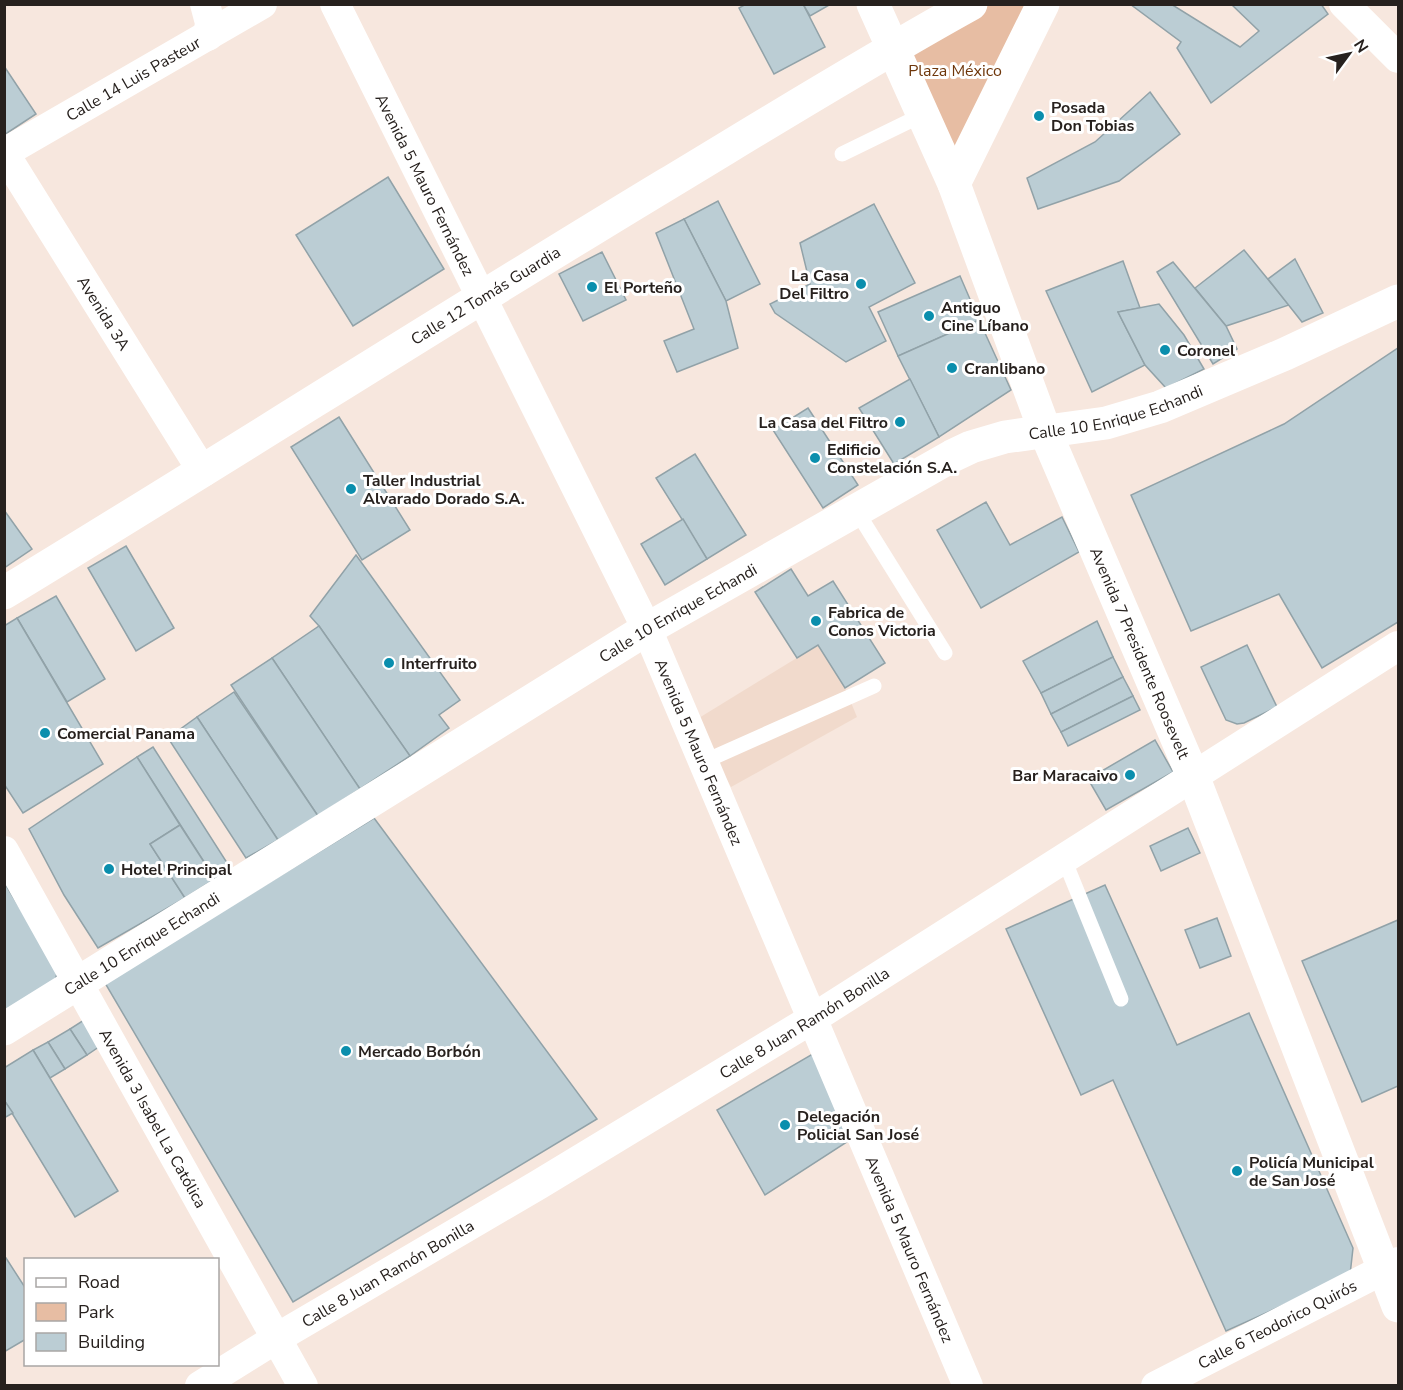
<svg xmlns="http://www.w3.org/2000/svg" width="1403" height="1390" viewBox="0 0 1403 1390" font-family="'Nunito Sans',sans-serif">
	<style>
		.built { fill: #f1dacc }
		.green { fill: #e7bda3 }
		.building { fill: #bbcdd4; stroke: #91a2a8; stroke-width: 1.5 }
		.lines { fill: none; stroke-linecap: round; stroke-linejoin: round }
		.service { stroke: #fff; stroke-width: 15 }
		.minor { stroke: #fff; stroke-width: 30 }
		.tertiary { stroke: #fff; stroke-width: 33 }
		.poi-dot { fill: #0a8ead; stroke: #fff; stroke-width: 2 }
		.labels { text-anchor: middle; stroke-width: 6; stroke-linejoin: round; paint-order: stroke }
		.park-label { font-size: 16px; fill: #6e360a; stroke: #fff }
		.street-label { font-size: 16px; fill: #27211e; stroke: #fff }
		.poi-label { font-size: 16px; font-weight: bold; fill: #27211e; stroke: #fff; text-anchor: start }
	</style>
	<rect width="100%" height="100%" fill="#f7e7de"/>
	<polygon class="built" points="818,645 845,688 857,717 731,787 694,721"/>
	<polygon class="green" points="971,5 1043,5 954,184 892,48"/>
	<g class="building">
		<polygon points="746,4 803,4 825,47 774,74 739,8"/>
		<polygon points="803,4 831,4 810,16"/>
		<polygon points="1130,4 1171,4 1240,47 1259,31 1231,4 1321,4 1328,14 1211,103 1177,48 1181,42"/>
		<polygon points="4,66 36,114 4,135"/>
		<polygon points="1150,92 1180,134 1119,181 1038,209 1027,178 1095,142"/>
		<polygon points="388,177 444,269 353,326 296,235"/>
		<polygon points="718,201 760,284 726,301 684,219"/>
		<polygon points="874,204 915,283 869,307 886,341 846,362 775,313 770,304 810,284 800,243"/>
		<polygon points="684,219 726,301 738,348 677,372 664,341 694,329 656,233"/>
		<polygon points="1244,250 1289,305 1226,326 1195,288"/>
		<polygon points="602,252 626,300 583,321 559,274"/>
		<polygon points="1295,259 1323,313 1302,322 1268,279"/>
		<polygon points="1123,261 1140,308 1118,312 1145,365 1092,392 1046,291"/>
		<polygon points="1173,262 1226,326 1237,349 1213,364 1157,272"/>
		<polygon points="960,276 979,320 898,356 878,312"/>
		<polygon points="1159,304 1184,335 1204,369 1166,388 1145,365 1118,312"/>
		<polygon points="979,320 1011,390 939,437 898,356"/>
		<polygon points="1398,348 1398,622 1322,668 1279,594 1191,631 1131,495 1284,424"/>
		<polygon points="910,379 939,437 894,464 859,408"/>
		<polygon points="808,408 858,485 823,508 773,430"/>
		<polygon points="339,417 410,530 362,560 291,447"/>
		<polygon points="695,454 746,535 707,559 656,478"/>
		<polygon points="986,502 1010,545 1062,517 1079,552 981,608 937,530"/>
		<polygon points="4,510 32,549 4,568"/>
		<polygon points="683,519 707,559 665,585 641,544"/>
		<polygon points="126,546 174,628 136,651 88,568"/>
		<polygon points="356,555 460,700 439,715 449,728 410,756 319,626 310,616"/>
		<polygon points="791,569 808,596 833,581 885,663 845,688 818,645 797,658 755,592"/>
		<polygon points="56,596 105,679 67,702 17,618"/>
		<polygon points="17,618 103,764 23,813 4,784 4,626"/>
		<polygon points="1097,621 1113,657 1041,693 1023,661"/>
		<polygon points="319,626 410,756 360,789 272,658"/>
		<polygon points="1247,645 1277,707 1244,723 1237,724 1226,720 1201,667"/>
		<polygon points="1113,657 1123,677 1051,714 1041,693"/>
		<polygon points="272,658 360,789 318,816 231,685"/>
		<polygon points="1123,677 1133,696 1061,732 1051,714"/>
		<polygon points="234,692 318,816 278,840 197,717"/>
		<polygon points="1133,696 1140,710 1068,746 1061,732"/>
		<polygon points="197,717 278,840 246,858 168,738"/>
		<polygon points="1155,740 1173,772 1106,810 1088,779"/>
		<polygon points="153,747 231,869 215,879 137,757"/>
		<polygon points="137,757 180,825 150,844 185,898 98,948 64,895 29,829"/>
		<polygon points="374,818 597,1119 293,1302 105,983"/>
		<polygon points="180,825 215,879 185,898 150,844"/>
		<polygon points="1188,828 1200,853 1161,871 1150,846"/>
		<polygon points="4,882 58,970 52,991 4,1021"/>
		<polygon points="1105,885 1177,1045 1249,1013 1353,1248 1350,1275 1226,1331 1113,1080 1081,1095 1006,929"/>
		<polygon points="1217,918 1231,956 1200,968 1185,930"/>
		<polygon points="1398,920 1398,1086 1362,1102 1302,961"/>
		<polygon points="84,1020 103,1044 87,1055 70,1029"/>
		<polygon points="70,1029 87,1055 65,1069 48,1042"/>
		<polygon points="48,1042 65,1069 50,1078 33,1050"/>
		<polygon points="33,1050 118,1191 75,1217 4,1100 4,1068"/>
		<polygon points="816,1052 850,1140 765,1195 717,1110"/>
		<polygon points="4,1100 13,1113 4,1118"/>
		<polygon points="6,1258 26,1289 26,1339 4,1352 4,1259"/>
	</g>
	<g class="lines">
		<g class="service">
			<polyline points="842,154 922,115"/>
			<polyline points="856,510 945,653"/>
			<polyline points="703,762 874,686"/>
			<polyline points="1064,859 1121,999"/>
		</g>
		<g class="minor">
			<polyline points="205,4 210,23 208,36"/>
			<path id="s1" d="M335,4L647,629L968,1386"/>
			<polyline points="1344,4 1398,58"/>
			<path id="s2" d="M203,472L4,153L262,4"/>
			<path id="s3" d="M4,851L303,1386"/>
			<path id="s4" d="M200,1386L277,1338L538,1185L812,1019L1398,646"/>
			<path id="s5" d="M1156,1386L1398,1262"/>
		</g>
		<g class="tertiary">
			<path id="s6" d="M873,4L954,184L1045,431L1193,776L1398,1306"/>
			<polyline points="954,184 1043,4"/>
			<path id="s7" d="M4,593C226,458 445,318 667,184C768,123 868,61 971,4"/>
			<path id="s8" d="M4,1029L647,629L952,456L971,447L1005,437L1106,423L1160,407L1285,354L1398,301"/>
		</g>
	</g>
	<g class="poi-dot">
		<circle cx="1039" cy="116" r="6"/>
		<circle cx="861" cy="284" r="6"/>
		<circle cx="592" cy="287" r="6"/>
		<circle cx="929" cy="316" r="6"/>
		<circle cx="1165" cy="350" r="6"/>
		<circle cx="952" cy="368" r="6"/>
		<circle cx="900" cy="422" r="6"/>
		<circle cx="815" cy="458" r="6"/>
		<circle cx="351" cy="489" r="6"/>
		<circle cx="816" cy="621" r="6"/>
		<circle cx="389" cy="663" r="6"/>
		<circle cx="45" cy="733" r="6"/>
		<circle cx="1130" cy="775" r="6"/>
		<circle cx="109" cy="869" r="6"/>
		<circle cx="346" cy="1051" r="6"/>
		<circle cx="785" cy="1125" r="6"/>
		<circle cx="1237" cy="1171" r="6"/>
	</g>
	<g class="labels">
		<g class="park-label">
			<text x="955" y="76">Plaza México</text>
		</g>
		<g class="street-label">
			<text dy="6" stroke="none"><textPath href="#s2" startOffset="525">Calle 14 Luis Pasteur</textPath></text>
			<text dy="6" stroke="none"><textPath href="#s1" startOffset="202">Avenida 5 Mauro Fernández</textPath></text>
			<text dy="6" stroke="none"><textPath href="#s7" startOffset="566">Calle 12 Tomás Guardia</textPath></text>
			<text transform="translate(104 313) rotate(58)" y="6">Avenida 3A</text>
			<text dy="6" stroke="none"><textPath href="#s8" startOffset="1278">Calle 10 Enrique Echandi</textPath></text>
			<text dy="6" stroke="none"><textPath href="#s8" startOffset="792">Calle 10 Enrique Echandi</textPath></text>
			<text dy="6" stroke="none"><textPath href="#s6" startOffset="702">Avenida 7 Presidente Roosevelt</textPath></text>
			<text dy="6" stroke="none"><textPath href="#s1" startOffset="832">Avenida 5 Mauro Fernández</textPath></text>
			<text dy="6" stroke="none"><textPath href="#s8" startOffset="162">Calle 10 Enrique Echandi</textPath></text>
			<text dy="6" stroke="none"><textPath href="#s4" startOffset="705">Calle 8 Juan Ramón Bonilla</textPath></text>
			<text dy="6" stroke="none"><textPath href="#s3" startOffset="306">Avenida 3 Isabel La Católica</textPath></text>
			<text dy="6" stroke="none"><textPath href="#s1" startOffset="1372">Avenida 5 Mauro Fernández</textPath></text>
			<text dy="6" stroke="none"><textPath href="#s4" startOffset="219">Calle 8 Juan Ramón Bonilla</textPath></text>
			<text dy="6" stroke="none"><textPath href="#s5" startOffset="136">Calle 6 Teodorico Quirós</textPath></text>
		</g>
		<g class="poi-label">
			<text x="1051" y="113">Posada<tspan x="1051" dy="18">Don Tobias</tspan></text>
			<text x="849" y="281" text-anchor="end">La Casa<tspan x="849" dy="18">Del Filtro</tspan></text>
			<text x="604" y="293">El Porteño</text>
			<text x="941" y="313">Antiguo<tspan x="941" dy="18">Cine Líbano</tspan></text>
			<text x="1177" y="356">Coronel</text>
			<text x="964" y="374">Cranlibano</text>
			<text x="888" y="428" text-anchor="end">La Casa del Filtro</text>
			<text x="827" y="455">Edificio<tspan x="827" dy="18">Constelación S.A.</tspan></text>
			<text x="363" y="486">Taller Industrial<tspan x="363" dy="18">Alvarado Dorado S.A.</tspan></text>
			<text x="828" y="618">Fabrica de<tspan x="828" dy="18">Conos Victoria</tspan></text>
			<text x="401" y="669">Interfruito</text>
			<text x="57" y="739">Comercial Panama</text>
			<text x="1118" y="781" text-anchor="end">Bar Maracaivo</text>
			<text x="121" y="875">Hotel Principal</text>
			<text x="358" y="1057">Mercado Borbón</text>
			<text x="797" y="1122">Delegación<tspan x="797" dy="18">Policial San José</tspan></text>
			<text x="1249" y="1168">Policía Municipal<tspan x="1249" dy="18">de San José</tspan></text>
		</g>
	</g>
	<rect width="1403" height="1390" fill="none" stroke="#27211e" stroke-width="12"/>
	<rect x="24" y="1258" width="195" height="108" fill="#ffffff" stroke="#a9a6a5" stroke-width="1.5"/>
	<rect x="36" y="1278" width="30" height="9" fill="#ffffff" stroke="#a9a6a5" stroke-width="1.5"/>
	<text x="78" y="1288" font-size="18" fill="#27211e">Road</text>
	<rect x="36" y="1303" width="30" height="18" fill="#e7bda3" stroke="#a9a6a5" stroke-width="1.5"/>
	<text x="78" y="1318" font-size="18" fill="#27211e">Park</text>
	<rect x="36" y="1333" width="30" height="18" fill="#bbcdd4" stroke="#a9a6a5" stroke-width="1.5"/>
	<text x="78" y="1348" font-size="18" fill="#27211e">Building</text>
	<g transform="translate(1349 54) rotate(57)" stroke="#ffffff" stroke-width="4.5" paint-order="stroke">
	<path d="M0-4.5L10 22L0 15L-10 22Z" fill="#27211e"/>
	<text y="-9" font-size="16" font-weight="bold" text-anchor="middle" fill="#27211e">N</text>
	</g>
</svg>
